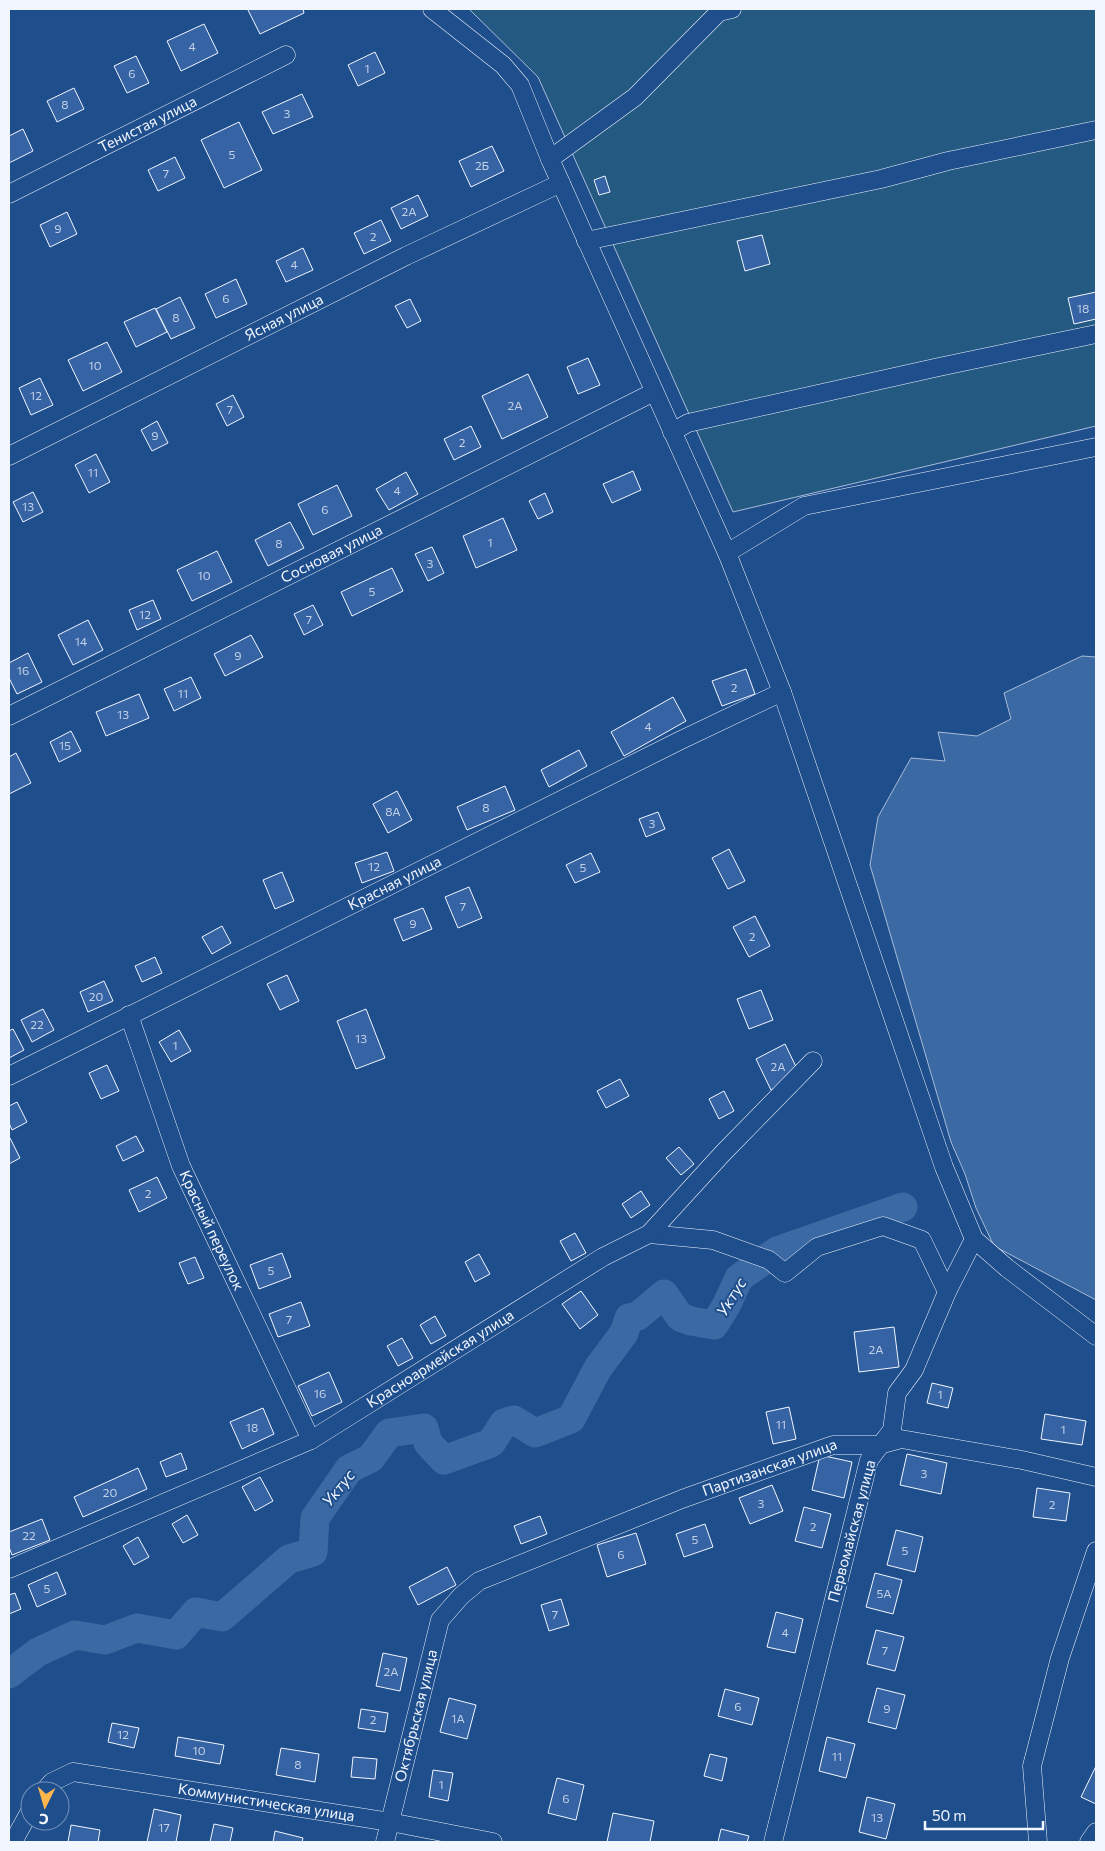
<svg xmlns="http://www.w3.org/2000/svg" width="1105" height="1851" viewBox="0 0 1105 1851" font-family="Commissioner,sans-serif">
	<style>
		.green { fill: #245a82; stroke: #a8bbd7 }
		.water { fill: #3b69a3; stroke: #a8bbd7 }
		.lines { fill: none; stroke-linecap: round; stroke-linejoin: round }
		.river { stroke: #3b69a3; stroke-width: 29 }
		.building { fill: #3563a3; stroke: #f2f6ff }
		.minor-casing { stroke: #f2f6ff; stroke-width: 19 }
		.minor { stroke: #1f4e8c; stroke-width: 18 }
		.labels { text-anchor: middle; stroke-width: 4; stroke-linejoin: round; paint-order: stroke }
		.number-label { font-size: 12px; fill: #c3d1e8 }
		.street-label { font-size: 15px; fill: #f2f6ff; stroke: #1f4e8c }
		.water-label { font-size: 16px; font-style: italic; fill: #f2f6ff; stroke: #1f4e8c }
	</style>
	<rect width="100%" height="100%" fill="#1f4e8c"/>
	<polygon class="green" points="469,9 1096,9 1096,426 733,512 538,77"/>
	<polygon class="water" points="1082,656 1096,657 1096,1300 994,1246 976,1208 965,1174 951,1142 870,865 878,817 911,758 945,761 938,732 977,736 1011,719 1004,693"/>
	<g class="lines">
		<polyline class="river" points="9,1674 38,1652 75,1635 105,1640 137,1628 176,1635 196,1612 222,1617 289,1559 313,1552 315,1518 349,1469 371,1458 389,1433 424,1428 428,1443 444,1460 491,1443 504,1423 514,1420 535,1433 571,1419 598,1368 624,1333 629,1318 638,1316 664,1294 680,1317 691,1321 714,1325 726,1306 739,1278 777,1251 903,1207"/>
	</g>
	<g class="building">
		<polygon points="250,9 303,9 304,13 260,34 248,10"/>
		<polygon points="204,24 218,53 181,71 167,41"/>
		<polygon points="375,52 385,73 358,86 348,65"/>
		<polygon points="136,56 149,83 127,93 114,66"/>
		<polygon points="74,88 84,109 57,122 47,101"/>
		<polygon points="302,94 313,117 273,134 262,112"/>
		<polygon points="239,122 262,170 224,188 201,140"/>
		<polygon points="23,129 33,151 9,163 9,136"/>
		<polygon points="492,146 504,171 471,187 459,161"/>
		<polygon points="175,157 185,178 158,191 148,170"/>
		<polygon points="605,176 610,192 599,195 594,180"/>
		<polygon points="418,195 428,216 401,229 391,208"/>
		<polygon points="67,212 77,234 50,247 40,225"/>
		<polygon points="381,220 391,241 364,254 354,233"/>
		<polygon points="762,235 770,264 745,271 737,241"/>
		<polygon points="303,248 313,270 286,282 276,261"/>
		<polygon points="236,279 247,304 216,318 205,294"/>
		<polygon points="1096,292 1096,319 1074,324 1068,298"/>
		<polygon points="180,297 195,328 171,339 156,309"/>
		<polygon points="410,299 421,321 407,328 395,306"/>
		<polygon points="155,308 167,332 136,347 124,322"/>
		<polygon points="107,342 122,372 83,391 68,360"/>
		<polygon points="588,358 600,385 578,394 567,367"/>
		<polygon points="528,374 548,417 502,439 482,396"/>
		<polygon points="40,378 53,405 31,415 19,388"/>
		<polygon points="233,395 244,417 227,426 216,404"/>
		<polygon points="157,421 168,443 152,451 141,430"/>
		<polygon points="471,426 481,447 454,460 444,439"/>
		<polygon points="96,454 110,482 89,493 75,465"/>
		<polygon points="633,471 641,490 612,503 603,484"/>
		<polygon points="406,472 418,494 389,510 376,489"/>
		<polygon points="337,485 352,516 313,535 298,504"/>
		<polygon points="33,492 43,512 23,522 13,502"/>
		<polygon points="545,493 553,512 538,519 529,501"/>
		<polygon points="503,518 517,550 476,568 463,536"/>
		<polygon points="290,522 304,548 268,566 255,540"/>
		<polygon points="432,547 444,573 428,581 415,554"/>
		<polygon points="217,551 232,582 192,601 177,570"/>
		<polygon points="392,568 403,591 352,616 341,592"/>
		<polygon points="153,600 161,619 137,630 129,610"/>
		<polygon points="313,605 323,625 304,635 294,614"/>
		<polygon points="88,620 103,650 73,665 58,635"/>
		<polygon points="251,635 263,657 225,676 214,654"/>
		<polygon points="28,653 42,682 17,694 9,678 9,663"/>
		<polygon points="746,669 755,694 722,706 712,681"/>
		<polygon points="191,677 201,698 174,711 164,689"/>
		<polygon points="139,694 149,718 106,736 96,712"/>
		<polygon points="673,697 686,721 624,756 611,732"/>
		<polygon points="71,731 81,751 59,762 50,742"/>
		<polygon points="579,750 587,766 549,787 541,770"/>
		<polygon points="16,753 31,783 9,794 9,757"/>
		<polygon points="505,786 515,810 467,830 457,807"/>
		<polygon points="397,791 412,820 388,833 373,804"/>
		<polygon points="658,812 665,829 646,837 639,819"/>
		<polygon points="729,849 745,881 728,889 712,858"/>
		<polygon points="387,852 394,871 362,883 355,863"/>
		<polygon points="591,853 600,872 575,883 566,865"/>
		<polygon points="282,872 294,901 275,909 263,880"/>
		<polygon points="469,887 482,918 458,928 445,897"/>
		<polygon points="423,908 432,929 403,941 394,919"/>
		<polygon points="755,916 770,946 749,957 733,927"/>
		<polygon points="222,926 231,943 212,954 202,937"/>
		<polygon points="155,957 162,973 142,982 135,966"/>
		<polygon points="287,975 299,1001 280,1010 267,984"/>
		<polygon points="104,981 113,1001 88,1012 80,992"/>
		<polygon points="761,990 773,1020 749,1029 737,999"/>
		<polygon points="43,1009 54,1030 32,1042 21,1020"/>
		<polygon points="366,1009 385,1058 356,1069 337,1021"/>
		<polygon points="13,1029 24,1050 9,1058 9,1031"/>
		<polygon points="179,1030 191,1051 171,1062 159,1042"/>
		<polygon points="785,1044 800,1075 771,1090 756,1059"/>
		<polygon points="107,1065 119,1091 101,1099 89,1073"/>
		<polygon points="620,1079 629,1096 606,1108 597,1091"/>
		<polygon points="724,1091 734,1111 719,1119 709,1099"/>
		<polygon points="17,1102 27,1122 12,1130 9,1123 9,1106"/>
		<polygon points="136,1136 144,1151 123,1161 116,1146"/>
		<polygon points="10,1138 20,1158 9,1164 9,1139"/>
		<polygon points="679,1147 694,1164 681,1175 666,1158"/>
		<polygon points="157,1177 167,1198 139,1212 129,1190"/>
		<polygon points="641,1191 650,1205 631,1218 622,1204"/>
		<polygon points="575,1233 586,1253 571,1261 560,1241"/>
		<polygon points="282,1253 291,1277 259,1289 250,1265"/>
		<polygon points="479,1254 490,1274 475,1282 465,1262"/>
		<polygon points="195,1257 204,1278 188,1284 179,1263"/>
		<polygon points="581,1291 598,1315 580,1329 562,1304"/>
		<polygon points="301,1302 310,1326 278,1337 269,1314"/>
		<polygon points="435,1316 446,1336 431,1344 420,1325"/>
		<polygon points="894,1327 899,1367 859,1372 854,1332"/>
		<polygon points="402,1338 413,1358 398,1366 387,1346"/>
		<polygon points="329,1372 342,1402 312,1416 298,1386"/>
		<polygon points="932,1383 953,1388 948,1408 927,1403"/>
		<polygon points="789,1407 796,1439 773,1444 766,1412"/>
		<polygon points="263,1408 274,1434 242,1449 230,1422"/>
		<polygon points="1045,1414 1086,1421 1082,1445 1041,1439"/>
		<polygon points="181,1453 187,1469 166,1477 160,1462"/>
		<polygon points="907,1454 947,1463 941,1494 900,1485"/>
		<polygon points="820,1455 852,1462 844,1498 812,1490"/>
		<polygon points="138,1468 147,1489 83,1517 74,1497"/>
		<polygon points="260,1477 273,1501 255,1511 242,1487"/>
		<polygon points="772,1485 783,1511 750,1524 739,1498"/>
		<polygon points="1037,1488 1070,1493 1066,1521 1033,1517"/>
		<polygon points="804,1507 831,1514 822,1548 795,1541"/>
		<polygon points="187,1515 198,1535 183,1543 172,1524"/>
		<polygon points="540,1516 547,1534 521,1544 514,1526"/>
		<polygon points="42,1519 50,1540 12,1555 9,1547 9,1532"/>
		<polygon points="705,1524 713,1547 684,1557 676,1534"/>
		<polygon points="896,1530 923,1537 915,1572 887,1565"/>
		<polygon points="636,1533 646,1564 607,1577 597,1545"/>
		<polygon points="138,1537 149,1557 134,1565 123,1546"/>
		<polygon points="447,1567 456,1585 418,1605 409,1587"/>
		<polygon points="57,1572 66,1594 37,1607 28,1585"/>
		<polygon points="875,1573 902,1580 893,1614 866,1607"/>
		<polygon points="15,1593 21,1609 9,1614 9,1595"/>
		<polygon points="561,1599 569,1625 549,1631 541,1605"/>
		<polygon points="776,1612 803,1619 795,1653 767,1647"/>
		<polygon points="876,1630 904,1637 895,1671 867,1664"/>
		<polygon points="383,1653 407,1658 400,1691 376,1686"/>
		<polygon points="877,1688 905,1695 896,1729 868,1722"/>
		<polygon points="725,1689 759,1698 752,1725 718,1716"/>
		<polygon points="449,1698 476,1705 467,1739 440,1732"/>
		<polygon points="361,1709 388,1713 385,1732 358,1728"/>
		<polygon points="112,1723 139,1728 134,1748 108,1742"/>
		<polygon points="178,1737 224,1745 220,1764 175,1756"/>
		<polygon points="827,1737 855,1744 846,1778 819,1771"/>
		<polygon points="281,1748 319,1754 315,1782 276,1775"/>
		<polygon points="710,1754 727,1758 722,1781 704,1776"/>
		<polygon points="353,1757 377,1759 375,1779 351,1777"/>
		<polygon points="1096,1766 1096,1804 1081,1797"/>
		<polygon points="433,1770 453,1773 448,1801 429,1797"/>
		<polygon points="557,1778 584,1785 576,1820 548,1813"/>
		<polygon points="867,1797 895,1804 886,1839 859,1832"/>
		<polygon points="154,1809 181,1815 176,1842 147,1842"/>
		<polygon points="613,1813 654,1821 650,1842 607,1842"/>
		<polygon points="214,1824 233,1828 230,1842 210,1842"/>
		<polygon points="71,1825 100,1830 98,1842 68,1842"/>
		<polygon points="721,1829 749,1836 747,1842 718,1842"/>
		<polygon points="275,1831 303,1838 302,1842 273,1842"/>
	</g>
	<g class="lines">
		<g class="minor-casing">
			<g id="minor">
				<polyline points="432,9 503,65 520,85 550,159 727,553 782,692 944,1167 974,1239 1007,1268 1096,1336"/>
				<polyline points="550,159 635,97 719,12 732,9"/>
				<path id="s1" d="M9,194L286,55"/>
				<polyline points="586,241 881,179 948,161 1096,130"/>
				<polyline points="672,432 688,423 939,367 1096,334"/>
				<path id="s2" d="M9,456L406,256L561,183"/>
				<polyline points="727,553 804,506 1096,447"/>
				<path id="s3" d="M9,716L654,392"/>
				<path id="s4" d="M129,1015L181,1166L311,1440"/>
				<path id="s5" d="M9,1076L679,741L782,692"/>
				<polyline points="649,1234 713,1240 769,1260 785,1273 817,1247 883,1226 922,1240 947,1292"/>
				<path id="s6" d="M9,1569L311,1440L603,1257L649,1234L723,1153L813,1061"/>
				<path id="s7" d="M44,1791L52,1782L73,1772L390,1822L493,1842"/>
				<polyline points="13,1842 30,1811"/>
				<path id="s8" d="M385,1842L440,1620L461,1596L479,1581L682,1499L833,1445H879L901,1439L1022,1460L1096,1477"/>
				<polyline points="773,1842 869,1460 892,1430 897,1393 914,1370 947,1292 974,1239"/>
				<polyline points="1038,1842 1032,1766 1060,1658 1096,1551"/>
				<polyline points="1089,1842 1096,1832"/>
			</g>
		</g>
		<use href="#minor" class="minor"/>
	</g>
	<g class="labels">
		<g class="number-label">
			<text x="192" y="51">4</text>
			<text x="367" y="73">1</text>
			<text x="132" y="78">6</text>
			<text x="65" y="109">8</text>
			<text x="287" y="118">3</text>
			<text x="232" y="159">5</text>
			<text x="482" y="170">2Б</text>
			<text x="166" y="178">7</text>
			<text x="409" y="216">2А</text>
			<text x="58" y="233">9</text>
			<text x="373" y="241">2</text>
			<text x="294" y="269">4</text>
			<text x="226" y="303">6</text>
			<text x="1083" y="313">18</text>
			<text x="176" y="322">8</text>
			<text x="95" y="370">10</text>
			<text x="36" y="400">12</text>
			<text x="515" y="410">2А</text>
			<text x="230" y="414">7</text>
			<text x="155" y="440">9</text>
			<text x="462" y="447">2</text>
			<text x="93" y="477">11</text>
			<text x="397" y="495">4</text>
			<text x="28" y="511">13</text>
			<text x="325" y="514">6</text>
			<text x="490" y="547">1</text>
			<text x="279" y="548">8</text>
			<text x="430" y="568">3</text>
			<text x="204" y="580">10</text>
			<text x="372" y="596">5</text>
			<text x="145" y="619">12</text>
			<text x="309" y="624">7</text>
			<text x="81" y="646">14</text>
			<text x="238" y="660">9</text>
			<text x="23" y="675">16</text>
			<text x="734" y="692">2</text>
			<text x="183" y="698">11</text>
			<text x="123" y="719">13</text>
			<text x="648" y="731">4</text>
			<text x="65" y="750">15</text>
			<text x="486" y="812">8</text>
			<text x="393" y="816">8А</text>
			<text x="652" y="828">3</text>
			<text x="374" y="871">12</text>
			<text x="583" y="872">5</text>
			<text x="463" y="911">7</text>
			<text x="413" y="928">9</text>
			<text x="752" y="941">2</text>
			<text x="96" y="1001">20</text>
			<text x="37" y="1029">22</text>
			<text x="361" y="1043">13</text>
			<text x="175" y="1050">1</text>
			<text x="778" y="1071">2А</text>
			<text x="148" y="1198">2</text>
			<text x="271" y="1275">5</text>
			<text x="289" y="1324">7</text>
			<text x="876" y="1354">2А</text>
			<text x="320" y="1398">16</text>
			<text x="940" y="1399">1</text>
			<text x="781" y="1429">11</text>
			<text x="252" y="1432">18</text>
			<text x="1063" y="1434">1</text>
			<text x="924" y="1478">3</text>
			<text x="110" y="1497">20</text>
			<text x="761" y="1508">3</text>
			<text x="1052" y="1509">2</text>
			<text x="813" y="1531">2</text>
			<text x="29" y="1540">22</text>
			<text x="695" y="1544">5</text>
			<text x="905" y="1555">5</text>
			<text x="621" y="1559">6</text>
			<text x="47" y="1593">5</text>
			<text x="884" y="1598">5А</text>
			<text x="555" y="1619">7</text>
			<text x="785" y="1637">4</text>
			<text x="885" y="1655">7</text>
			<text x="391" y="1676">2А</text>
			<text x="738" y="1711">6</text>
			<text x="887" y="1713">9</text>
			<text x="458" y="1723">1А</text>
			<text x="373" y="1724">2</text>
			<text x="123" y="1739">12</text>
			<text x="199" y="1755">10</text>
			<text x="837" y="1761">11</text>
			<text x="298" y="1769">8</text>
			<text x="441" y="1789">1</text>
			<text x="566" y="1803">6</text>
			<text x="877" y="1822">13</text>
			<text x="164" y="1832">17</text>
		</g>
		<g class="street-label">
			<text dy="5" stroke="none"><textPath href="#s1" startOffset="155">Тенистая улица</textPath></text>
			<text dy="5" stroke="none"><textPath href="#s2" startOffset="308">Ясная улица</textPath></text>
			<text dy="5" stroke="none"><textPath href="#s3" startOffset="361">Сосновая улица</textPath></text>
			<text dy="5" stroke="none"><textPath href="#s5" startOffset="431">Красная улица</textPath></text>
			<text dy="5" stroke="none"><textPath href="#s4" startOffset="231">Красный переулок</textPath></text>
			<text dy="5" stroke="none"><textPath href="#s6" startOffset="481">Красноармейская улица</textPath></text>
			<text dy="5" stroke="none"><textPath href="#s8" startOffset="596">Партизанская улица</textPath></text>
			<text transform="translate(852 1531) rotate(-75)" y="5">Первомайская улица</text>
			<text dy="5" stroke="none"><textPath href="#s8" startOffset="130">Октябрьская улица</textPath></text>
			<text dy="5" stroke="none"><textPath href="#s7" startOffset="231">Коммунистическая улица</textPath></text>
		</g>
		<g class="water-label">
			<text transform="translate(731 1297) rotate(-58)" y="6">Уктус</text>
			<text transform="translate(338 1488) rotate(-51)" y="6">Уктус</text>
		</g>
	</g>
	<rect width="1105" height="1851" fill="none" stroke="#f2f6ff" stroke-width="20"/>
	<g transform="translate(45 1806) rotate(185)"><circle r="24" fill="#1f4e8c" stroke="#7391ba"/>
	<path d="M0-4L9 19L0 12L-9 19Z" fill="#ffb74d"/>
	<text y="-8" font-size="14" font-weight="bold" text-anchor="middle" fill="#f2f6ff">С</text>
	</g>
	<path d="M925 1821v8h118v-8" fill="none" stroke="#f2f6ff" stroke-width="2.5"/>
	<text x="932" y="1821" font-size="15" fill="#f2f6ff" stroke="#1f4e8c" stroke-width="4" paint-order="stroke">50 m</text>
</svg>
